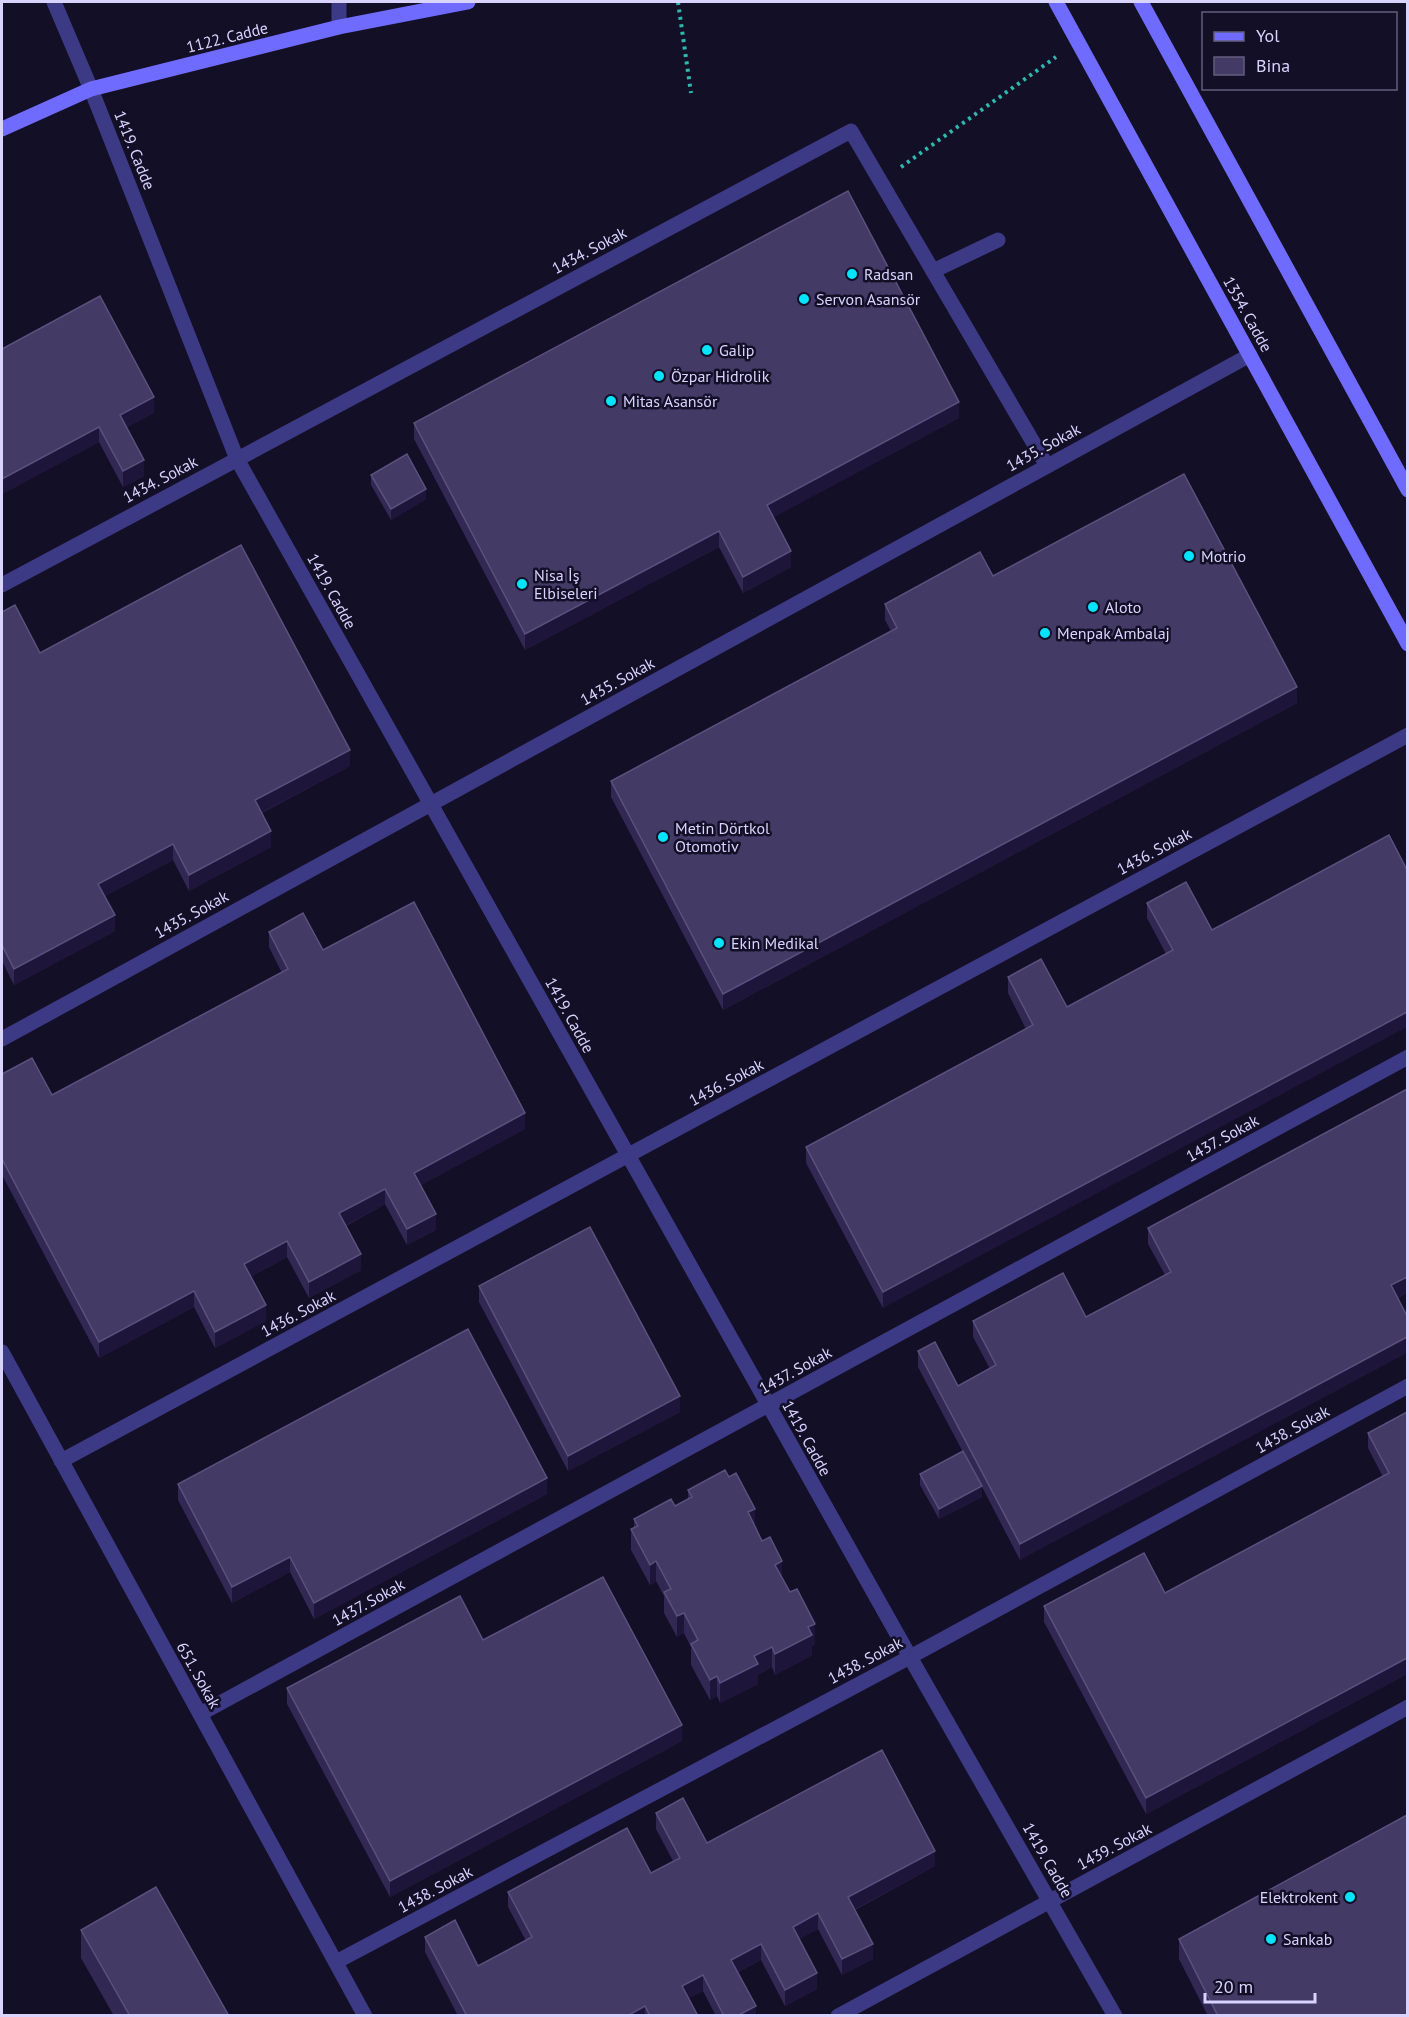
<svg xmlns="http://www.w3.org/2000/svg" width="1409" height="2017" viewBox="0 0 1409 2017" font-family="'PT Sans',sans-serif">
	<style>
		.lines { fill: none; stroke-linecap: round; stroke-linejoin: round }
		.path { stroke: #2fb8b0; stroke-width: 4; stroke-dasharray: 3 4.5; stroke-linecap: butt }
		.service { stroke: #3d3a85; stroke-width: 15 }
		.minor { stroke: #3d3a85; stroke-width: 15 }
		.secondary { stroke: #6f6bff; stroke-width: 15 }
		.wall { fill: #312854 }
		.shaded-wall { fill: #1d163a }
		.building { fill: #433a66; stroke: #5a527e; stroke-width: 1.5 }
		.poi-dot { fill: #00e5ff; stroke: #130f26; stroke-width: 2 }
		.labels { text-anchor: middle; stroke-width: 5; stroke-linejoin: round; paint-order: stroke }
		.street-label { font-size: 16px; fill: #d9d4ff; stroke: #130f26 }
		.poi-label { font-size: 16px; fill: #d9d4ff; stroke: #130f26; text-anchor: start }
	</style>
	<rect width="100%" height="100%" fill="#130f26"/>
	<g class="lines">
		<g class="path">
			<polyline points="678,2 691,93"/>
			<polyline points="901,167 1056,57"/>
		</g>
		<g class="service">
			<polyline points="54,2 91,89"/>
			<polyline points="339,2 339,27"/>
			<polyline points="933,271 998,240"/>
		</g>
		<g class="minor">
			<polyline points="91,89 237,459 910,1657 1115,2016"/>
			<polyline points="2,585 851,131 1047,466"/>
			<polyline points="2,1039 1250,355"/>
			<polyline points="2,1352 365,2016"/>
			<polyline points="61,1461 1408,735"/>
			<polyline points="200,1714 1408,1057"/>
			<polyline points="336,1962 910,1657 1408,1386"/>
			<polyline points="838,2016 1408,1707"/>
		</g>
		<g class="secondary">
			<polyline points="1056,2 1408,644"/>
			<polyline points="1141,2 1408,490"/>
			<polyline points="2,129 91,89 339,27 468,2"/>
		</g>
	</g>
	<g class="wall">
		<polygon points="2,349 154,413 127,427 144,476 123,487 99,442 2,494"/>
		<polygon points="959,418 773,517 791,567 743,593 719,547 525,650 414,439 414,423"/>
		<polygon points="371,475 426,499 391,520 371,485"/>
		<polygon points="993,576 1297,703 723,1010 611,797 611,781 891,631 885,620 885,604"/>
		<polygon points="2,612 40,653 350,766 262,813 271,847 189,891 173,860 105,896 115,931 14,985 2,961"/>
		<polygon points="1147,903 1212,930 883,1308 806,1163 806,1147 1026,1029 1008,993 1008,977 1067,1007 1166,954 1147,918"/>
		<polygon points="269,932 323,950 525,1129 421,1185 436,1230 407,1245 385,1204 346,1226 361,1270 309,1298 287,1257 250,1277 266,1321 215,1348 194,1307 99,1358 2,1175 2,1074 52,1095 282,973 269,947"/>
		<polygon points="1148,1228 1407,1293 1398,1298 1020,1560 982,1487 982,1497 939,1519 920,1485 920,1474 966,1458 918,1367 918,1351 958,1386 990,1369 973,1337 973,1321 1086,1317 1165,1275 1148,1244"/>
		<polygon points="479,1286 680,1412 568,1471 479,1302"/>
		<polygon points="1407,1412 1407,1674 1146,1814 1044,1622 1044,1606 1165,1593 1383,1477 1368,1448 1368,1433"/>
		<polygon points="178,1484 547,1494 314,1619 290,1572 232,1603 178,1500"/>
		<polygon points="688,1490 755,1527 815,1644 812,1646 812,1655 775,1675 772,1667 758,1675 758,1684 720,1703 717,1696 710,1700 691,1665 691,1647 684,1633 677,1637 664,1613 664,1596 656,1581 650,1585 631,1550 631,1529 634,1528 634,1519 675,1506 688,1499"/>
		<polygon points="483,1640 682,1741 390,1897 287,1704 287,1688"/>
		<polygon points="656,1813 707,1843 935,1866 855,1910 873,1959 842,1975 818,1929 799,1939 817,1989 785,2006 761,1960 738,1972 756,2016 716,2016 703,1991 689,1998 698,2016 458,2016 425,1952 425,1937 478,1966 526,1941 508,1907 508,1892 651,1873 673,1861 656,1829"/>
		<polygon points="81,1930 229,2016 114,2016 81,1958"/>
		<polygon points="1179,1939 1407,2016 1208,2016 1179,1959"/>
	</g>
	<g class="shaded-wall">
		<polygon points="154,397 154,413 120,431 120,415"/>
		<polygon points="959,402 959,418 767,521 767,505"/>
		<polygon points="99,427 99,442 2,494 2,479"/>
		<polygon points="144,460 144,476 123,487 123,471"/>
		<polygon points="426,489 426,499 391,520 391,509"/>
		<polygon points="719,531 719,547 525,650 525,634"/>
		<polygon points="791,551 791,567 743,593 743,577"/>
		<polygon points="1297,687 1297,703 723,1010 723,994"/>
		<polygon points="350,750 350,766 255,816 255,800"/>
		<polygon points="271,831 271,847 189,891 189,875"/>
		<polygon points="173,844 173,860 98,900 98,884"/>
		<polygon points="115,915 115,931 14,985 14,969"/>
		<polygon points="1407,1012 1407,1027 883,1308 883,1292"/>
		<polygon points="525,1113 525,1129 414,1189 414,1173"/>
		<polygon points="385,1189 385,1204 339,1229 339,1213"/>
		<polygon points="436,1214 436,1230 407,1245 407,1229"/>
		<polygon points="287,1241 287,1257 244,1280 244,1264"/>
		<polygon points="361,1254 361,1270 309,1298 309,1282"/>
		<polygon points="1407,1277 1407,1293 1391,1301 1391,1285"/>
		<polygon points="194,1291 194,1307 99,1358 99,1342"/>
		<polygon points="266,1305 266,1321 215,1348 215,1332"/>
		<polygon points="1407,1337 1407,1353 1020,1560 1020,1544"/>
		<polygon points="680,1396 680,1412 568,1471 568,1456"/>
		<polygon points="547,1478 547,1494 314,1619 314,1603"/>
		<polygon points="982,1486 982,1497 939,1519 939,1509"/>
		<polygon points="755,1509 755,1529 748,1512"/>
		<polygon points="290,1557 290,1572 232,1603 232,1587"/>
		<polygon points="656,1561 656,1581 650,1585 650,1565"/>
		<polygon points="782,1561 782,1581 775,1565"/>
		<polygon points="684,1613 684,1633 677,1637 677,1616"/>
		<polygon points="815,1624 815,1644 812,1646 812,1655 775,1675 775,1654 808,1627"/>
		<polygon points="772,1647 772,1667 758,1675 758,1684 720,1703 720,1683 754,1656"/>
		<polygon points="1407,1658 1407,1674 1146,1814 1146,1798"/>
		<polygon points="717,1676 717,1696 710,1700 710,1680"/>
		<polygon points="682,1725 682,1741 390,1897 390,1881"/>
		<polygon points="935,1851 935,1866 848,1913 848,1897"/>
		<polygon points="818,1913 818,1929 793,1943 793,1927"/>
		<polygon points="761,1944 761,1960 731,1975 731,1960"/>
		<polygon points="873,1944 873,1959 842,1975 842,1959"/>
		<polygon points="817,1973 817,1989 785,2006 785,1990"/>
		<polygon points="703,1975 703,1991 682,2002 682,1986"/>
		<polygon points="645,2006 645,2016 627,2016"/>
		<polygon points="756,2006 756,2016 737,2016"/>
	</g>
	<g class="building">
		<polygon points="848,191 959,402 767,505 791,551 743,577 719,531 525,634 414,423"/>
		<polygon points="100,296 154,397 120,415 144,460 123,471 99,427 2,479 2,349"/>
		<polygon points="407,454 426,489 391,509 371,475"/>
		<polygon points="1184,474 1297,687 723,994 611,781 897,628 885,604 980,552 993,576"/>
		<polygon points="241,545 350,750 255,800 271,831 189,875 173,844 98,884 115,915 14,969 2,945 2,612 15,605 40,653"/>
		<polygon points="1389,835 1407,870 1407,1012 883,1292 806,1147 1033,1025 1008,977 1041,959 1067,1007 1173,950 1147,903 1186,882 1212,930"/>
		<polygon points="414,902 525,1113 414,1173 436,1214 407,1229 385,1189 339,1213 361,1254 309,1282 287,1241 244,1264 266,1305 215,1332 194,1291 99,1342 2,1159 2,1074 32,1058 52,1095 288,969 269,932 303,913 323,950"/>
		<polygon points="1407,1089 1407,1277 1391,1285 1407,1316 1407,1337 1020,1544 918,1351 935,1342 958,1386 996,1365 973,1321 1063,1273 1086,1317 1171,1272 1148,1228"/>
		<polygon points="590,1227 680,1396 568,1456 479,1286"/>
		<polygon points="468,1329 547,1478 314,1603 290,1557 232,1587 178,1484"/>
		<polygon points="1407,1412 1407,1658 1146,1798 1044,1606 1144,1553 1165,1593 1389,1473 1368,1433"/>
		<polygon points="963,1451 982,1486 939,1509 920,1474"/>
		<polygon points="725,1470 729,1477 736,1473 755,1509 748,1512 762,1541 770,1537 782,1561 775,1565 790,1592 797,1589 815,1624 808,1627 812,1635 775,1654 772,1647 754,1656 758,1664 720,1683 717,1676 710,1680 691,1644 698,1640 684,1613 677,1616 664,1592 671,1589 656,1561 650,1565 631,1529 638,1526 634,1519 671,1499 675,1506 692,1497 688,1490"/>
		<polygon points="603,1577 682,1725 390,1881 287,1688 460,1596 483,1640"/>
		<polygon points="882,1750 935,1851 848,1897 873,1944 842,1959 818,1913 793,1927 817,1973 785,1990 761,1944 731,1960 756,2006 737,2016 724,2016 703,1975 682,1986 698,2016 650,2016 645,2006 627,2016 467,2016 425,1937 455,1920 478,1966 532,1937 508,1892 627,1828 651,1873 680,1858 656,1813 683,1798 707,1843"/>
		<polygon points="1407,1815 1407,2016 1218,2016 1179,1939"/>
		<polygon points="156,1887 229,2016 130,2016 81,1930"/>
	</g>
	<g class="poi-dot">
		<circle cx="852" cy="274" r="6"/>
		<circle cx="804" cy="299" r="6"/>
		<circle cx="707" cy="350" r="6"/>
		<circle cx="659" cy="376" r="6"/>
		<circle cx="611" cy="401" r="6"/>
		<circle cx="1189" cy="556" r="6"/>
		<circle cx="522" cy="584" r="6"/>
		<circle cx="1093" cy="607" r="6"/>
		<circle cx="1045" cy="633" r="6"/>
		<circle cx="663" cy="837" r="6"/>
		<circle cx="719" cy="943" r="6"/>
		<circle cx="1350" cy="1897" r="6"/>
		<circle cx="1271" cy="1939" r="6"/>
	</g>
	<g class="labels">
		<g class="street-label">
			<text transform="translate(227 37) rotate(-14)" y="6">1122. Cadde</text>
			<text transform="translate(135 150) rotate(68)" y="6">1419. Cadde</text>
			<text transform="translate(589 250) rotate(-28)" y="6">1434. Sokak</text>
			<text transform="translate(1248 314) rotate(61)" y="6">1354. Cadde</text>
			<text transform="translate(1043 447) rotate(-29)" y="6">1435. Sokak</text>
			<text transform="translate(160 479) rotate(-28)" y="6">1434. Sokak</text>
			<text transform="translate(332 591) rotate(61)" y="6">1419. Cadde</text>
			<text transform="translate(617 681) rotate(-29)" y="6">1435. Sokak</text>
			<text transform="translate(1154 851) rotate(-28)" y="6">1436. Sokak</text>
			<text transform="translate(191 914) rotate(-29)" y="6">1435. Sokak</text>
			<text transform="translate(570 1015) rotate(61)" y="6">1419. Cadde</text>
			<text transform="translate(726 1082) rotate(-28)" y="6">1436. Sokak</text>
			<text transform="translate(1222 1138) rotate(-29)" y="6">1437. Sokak</text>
			<text transform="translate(298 1313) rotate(-28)" y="6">1436. Sokak</text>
			<text transform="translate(795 1370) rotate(-29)" y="6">1437. Sokak</text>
			<text transform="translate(1292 1429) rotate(-29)" y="6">1438. Sokak</text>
			<text transform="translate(807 1438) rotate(61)" y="6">1419. Cadde</text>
			<text transform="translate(368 1602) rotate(-29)" y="6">1437. Sokak</text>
			<text transform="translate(865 1660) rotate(-28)" y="6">1438. Sokak</text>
			<text transform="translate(199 1675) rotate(61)" y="6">651. Sokak</text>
			<text transform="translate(1114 1846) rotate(-28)" y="6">1439. Sokak</text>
			<text transform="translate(1048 1860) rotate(60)" y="6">1419. Cadde</text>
			<text transform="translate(435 1889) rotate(-28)" y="6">1438. Sokak</text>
		</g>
		<g class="poi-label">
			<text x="864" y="280">Radsan</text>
			<text x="816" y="305">Servon Asansör</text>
			<text x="719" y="356">Galip</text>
			<text x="671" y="382">Özpar Hidrolik</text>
			<text x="623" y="407">Mitas Asansör</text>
			<text x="1201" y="562">Motrio</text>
			<text x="534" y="581">Nisa İş<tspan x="534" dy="18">Elbiseleri</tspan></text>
			<text x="1105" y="613">Aloto</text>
			<text x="1057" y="639">Menpak Ambalaj</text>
			<text x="675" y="834">Metin Dörtkol<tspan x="675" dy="18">Otomotiv</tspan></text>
			<text x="731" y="949">Ekin Medikal</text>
			<text x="1338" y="1903" text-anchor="end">Elektrokent</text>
			<text x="1283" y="1945">Sankab</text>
		</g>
	</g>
	<rect width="1409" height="2017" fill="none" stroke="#d9d4ff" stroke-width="6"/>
	<rect x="1202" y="12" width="195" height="78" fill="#130f26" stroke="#625e7d" stroke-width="1.5"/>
	<rect x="1214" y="32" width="30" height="9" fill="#6f6bff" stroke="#625e7d" stroke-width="1.5"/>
	<text x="1256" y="42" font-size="18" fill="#d9d4ff">Yol</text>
	<rect x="1214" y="57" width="30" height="18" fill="#433a66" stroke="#625e7d" stroke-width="1.5"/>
	<text x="1256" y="72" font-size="18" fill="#d9d4ff">Bina</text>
	<path d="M1205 1993v9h110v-9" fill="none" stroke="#d9d4ff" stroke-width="3"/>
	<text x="1214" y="1993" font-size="18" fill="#d9d4ff" stroke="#130f26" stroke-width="4.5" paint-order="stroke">20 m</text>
</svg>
